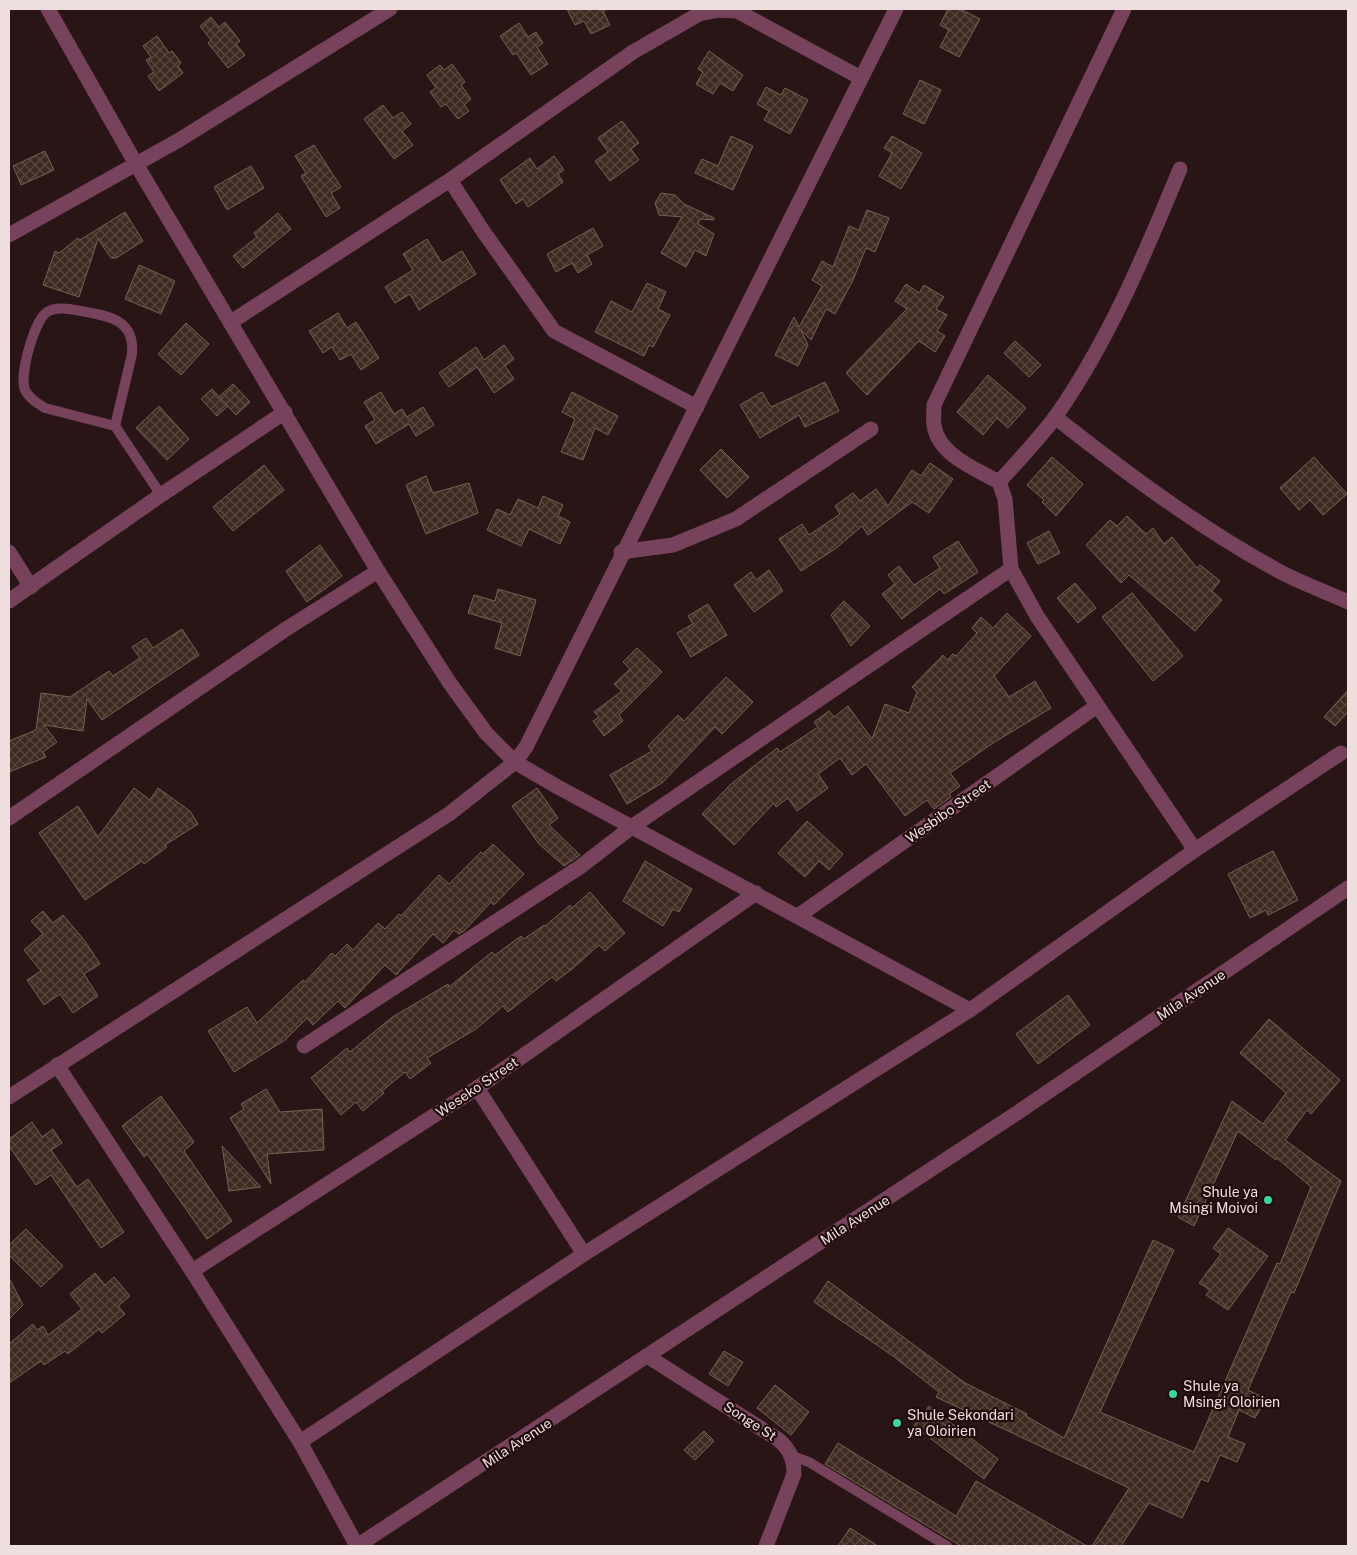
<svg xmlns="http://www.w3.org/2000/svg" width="1357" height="1555" viewBox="0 0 1357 1555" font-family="'Public Sans',sans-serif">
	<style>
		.building { fill: url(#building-cross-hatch); stroke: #776155 }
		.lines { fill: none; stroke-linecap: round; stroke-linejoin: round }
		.lane { stroke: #77435c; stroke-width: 10 }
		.street { stroke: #77435c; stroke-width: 15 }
		.poi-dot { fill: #3ed4a3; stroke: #1f0c0c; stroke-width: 2 }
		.labels { text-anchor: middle; stroke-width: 4.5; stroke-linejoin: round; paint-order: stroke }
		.street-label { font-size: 14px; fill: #eededd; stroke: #1f0c0c }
		.poi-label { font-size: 14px; fill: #eededd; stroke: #1f0c0c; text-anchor: start }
	</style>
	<defs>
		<pattern id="building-cross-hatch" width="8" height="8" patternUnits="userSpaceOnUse" patternTransform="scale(1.25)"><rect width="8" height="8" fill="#3e2a20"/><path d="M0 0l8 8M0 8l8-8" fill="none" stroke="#5a4840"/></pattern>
	</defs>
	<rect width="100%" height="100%" fill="#291515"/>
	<g class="building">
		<polygon points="567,9 607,9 603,11 610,25 591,34 584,21 575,25"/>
		<polygon points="948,9 960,9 980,19 959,57 940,47 949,30 940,25"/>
		<polygon points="211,17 219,27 225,22 240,41 236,44 245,55 228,68 208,43 211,40 200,26"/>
		<polygon points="519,23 528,37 536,32 543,43 537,47 548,64 531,75 516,53 513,55 500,36"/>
		<polygon points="157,36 169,53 172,51 181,63 178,66 183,73 159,91 148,76 154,72 146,60 151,57 143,46"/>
		<polygon points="709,51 743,75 733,91 720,83 713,94 696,84 703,72 698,69"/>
		<polygon points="452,64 465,82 461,85 471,99 464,105 469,111 458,119 446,104 441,107 430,92 436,88 427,75 440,65 444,70"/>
		<polygon points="920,80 941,90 924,124 903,114"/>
		<polygon points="766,87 781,95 785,88 808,100 790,134 764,120 769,111 757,104"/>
		<polygon points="383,105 393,118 402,112 411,124 402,131 413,145 394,159 364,119"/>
		<polygon points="622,121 639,143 631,149 639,160 610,181 595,161 608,152 598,138"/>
		<polygon points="731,136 753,146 733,190 695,173 702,159 718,166"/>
		<polygon points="892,136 922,153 901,189 879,176 892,153 884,148"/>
		<polygon points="314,145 341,187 331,193 340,208 326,217 301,176 306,173 295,156"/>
		<polygon points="45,151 54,170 21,185 13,166"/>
		<polygon points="554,156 564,170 558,174 563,182 528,207 523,199 516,204 500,180 530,158 537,169"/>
		<polygon points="251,166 264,188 227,210 214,187"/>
		<polygon points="661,193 675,195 684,204 714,218 714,220 700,219 698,224 714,234 706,256 695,250 686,267 661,253 682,217 659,215 655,203"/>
		<polygon points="867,210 889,218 875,252 866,248 853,280 835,314 826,309 811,340 801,330 808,345 798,366 775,355 794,317 799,327 822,286 812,280 822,261 833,267 849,226 859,230"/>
		<polygon points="125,212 143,241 116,258 111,258 98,239 79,297 43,285 55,251 59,253 78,238 80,240"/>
		<polygon points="278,213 291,229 243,268 233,256 257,237 254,233"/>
		<polygon points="593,228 603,246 587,255 592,264 578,273 572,263 556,272 547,254"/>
		<polygon points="427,239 442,263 462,251 476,274 419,310 410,294 395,303 385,287 413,270 403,254"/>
		<polygon points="139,265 175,281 161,314 125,299"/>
		<polygon points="647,283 666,292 658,309 670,315 653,347 649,345 644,356 595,332 611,301 632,312"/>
		<polygon points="906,284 919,293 924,285 944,297 936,309 947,315 937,331 945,336 935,352 919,341 867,395 846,373 907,309 895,301"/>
		<polygon points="338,313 347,328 356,322 379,358 361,370 351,354 340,360 332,347 323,353 309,331"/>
		<polygon points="186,323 209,344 181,375 158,354"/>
		<polygon points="1015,341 1041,365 1029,377 1004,353"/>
		<polygon points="504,345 514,359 505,366 514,379 494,393 477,367 449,387 439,373 476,347 484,360"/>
		<polygon points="988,375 1026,408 1008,428 997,418 983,435 957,412"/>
		<polygon points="825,382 839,411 805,427 799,415 760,438 740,405 762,392 771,407"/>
		<polygon points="233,384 250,402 236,415 219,397"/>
		<polygon points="212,389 228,406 217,416 201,399"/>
		<polygon points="381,392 394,414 402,409 407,417 423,407 434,425 416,436 409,424 376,444 365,426 375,420 364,402"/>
		<polygon points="572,392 618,416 608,435 595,428 583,460 561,452 575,419 562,412"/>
		<polygon points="159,406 189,439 167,460 136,428"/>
		<polygon points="721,449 749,477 727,498 700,470"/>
		<polygon points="1052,457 1083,484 1056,516 1042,502 1044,500 1027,485"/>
		<polygon points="1314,457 1347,494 1323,515 1310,500 1299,510 1280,488"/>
		<polygon points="930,463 953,479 929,513 912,502 868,535 862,526 835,549 801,571 779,539 802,524 809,535 840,514 835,506 853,493 860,501 876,489 888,506 912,470 921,476"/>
		<polygon points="264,465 284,490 233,531 213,507"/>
		<polygon points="426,476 433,493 469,483 478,513 426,534 406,485"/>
		<polygon points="543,496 563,505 558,516 570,522 560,544 529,529 521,546 487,530 497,509 510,515 518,499 538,508"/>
		<polygon points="1127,516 1146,534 1153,528 1164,544 1172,537 1197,568 1200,565 1220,581 1212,591 1222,600 1195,631 1129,575 1121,583 1086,545 1110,520 1117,526"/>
		<polygon points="1049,531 1060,553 1038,564 1027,543"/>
		<polygon points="958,541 978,572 944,594 940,589 902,619 882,594 895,584 888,575 899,566 914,585 940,568 933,557"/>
		<polygon points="320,545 342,576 307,602 286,571"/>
		<polygon points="769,570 783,591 754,612 734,585 751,572 756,580"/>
		<polygon points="1075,583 1096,608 1078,623 1057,598"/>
		<polygon points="498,589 536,600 520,656 495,648 502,623 468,613 474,595 495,601"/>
		<polygon points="1132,593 1183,656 1153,681 1102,617"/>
		<polygon points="844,601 870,626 851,646 831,615"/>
		<polygon points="708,604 727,635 691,657 677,633 693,624 688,616"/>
		<polygon points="1007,613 1031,636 994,676 1009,697 1035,681 1051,708 993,743 950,773 960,786 949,794 951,797 934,809 927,800 905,816 866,764 852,775 840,758 818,774 828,788 797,811 788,798 776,807 774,803 734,845 702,814 731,784 777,748 780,752 818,727 814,722 829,711 834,717 848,706 872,739 885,704 909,713 917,692 912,687 943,655 947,660 953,654 956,656 977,633 972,628 981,617 993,628"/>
		<polygon points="182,629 199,655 102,720 87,699 83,731 44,725 57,742 43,752 46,757 9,772 9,741 36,730 41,693 70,697 109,671 113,676 140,658 132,647 146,638 153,648"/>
		<polygon points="637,648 662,672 619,715 623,721 604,736 593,721 599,717 594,712 622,691 614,684 630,669 623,662"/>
		<polygon points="726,677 753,702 722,734 715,727 662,783 627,804 610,775 652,751 648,746 678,715 684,721"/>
		<polygon points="1348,690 1348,712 1335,726 1324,717"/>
		<polygon points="134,788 150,800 158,788 190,811 198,824 165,845 167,847 144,864 142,861 85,900 39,833 78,806 98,837"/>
		<polygon points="537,788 558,818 549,825 580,855 564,866 539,844 512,806"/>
		<polygon points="807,821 843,854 829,870 819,861 805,877 778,853"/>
		<polygon points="493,844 524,874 494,905 491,902 464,931 459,934 454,930 443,943 433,934 396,975 385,965 345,1008 338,1001 313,1025 307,1018 285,1040 234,1072 208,1031 247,1007 257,1023 303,980 305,982 332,953 335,956 347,944 353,950 378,923 385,929 399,914 401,916 439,875 449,884 481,852 483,854"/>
		<polygon points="1273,851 1298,900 1268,915 1266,910 1250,918 1228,874"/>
		<polygon points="645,861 692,889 679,912 673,909 663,926 623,901"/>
		<polygon points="590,892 625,933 605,951 599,945 572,969 556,981 552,977 508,1012 503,1006 476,1029 427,1058 431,1063 410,1079 405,1072 382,1091 384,1093 363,1111 356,1102 341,1115 311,1078 347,1048 350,1052 391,1018 448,984 449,987 492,952 495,955 521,936 524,939 544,925 545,926 570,905 572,908"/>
		<polygon points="43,911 53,923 63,915 85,941 100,964 84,974 98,996 73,1013 60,994 44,1005 27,980 41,971 24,950 43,934 31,921"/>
		<polygon points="1068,995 1090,1025 1038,1064 1016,1034"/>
		<polygon points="1269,1019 1340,1080 1311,1114 1307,1110 1285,1140 1341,1181 1294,1293 1291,1292 1248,1390 1266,1399 1255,1418 1239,1410 1228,1437 1245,1444 1237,1462 1220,1455 1208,1482 1201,1479 1182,1518 1149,1503 1121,1546 1092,1546 1129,1488 936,1397 939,1392 893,1356 814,1302 828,1281 965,1383 1027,1414 1026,1416 1064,1438 1153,1240 1174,1250 1100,1412 1194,1452 1277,1263 1280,1264 1311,1187 1277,1158 1276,1160 1238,1131 1194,1226 1178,1217 1232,1101 1263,1124 1286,1093 1240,1053"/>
		<polygon points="266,1089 280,1112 322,1109 324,1150 267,1154 271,1184 230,1118 244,1109 241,1104"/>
		<polygon points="161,1096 194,1142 184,1151 232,1221 207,1239 147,1154 144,1157 122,1126"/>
		<polygon points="32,1122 42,1137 53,1129 62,1143 51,1150 77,1187 88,1179 124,1232 101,1248 51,1175 36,1185 9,1146 9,1139"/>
		<polygon points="222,1146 261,1187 229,1191"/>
		<polygon points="1228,1228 1268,1256 1228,1310 1206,1295 1210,1290 1199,1283 1221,1254 1213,1248"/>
		<polygon points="26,1229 63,1266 41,1287 9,1255 9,1245"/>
		<polygon points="95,1273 105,1285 114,1277 130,1296 118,1306 125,1314 102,1333 99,1329 68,1354 65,1351 44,1365 41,1361 9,1383 9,1344 33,1324 37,1330 43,1326 48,1335 82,1309 70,1294"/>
		<polygon points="9,1278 23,1305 9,1319"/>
		<polygon points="724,1351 743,1362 728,1386 709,1374"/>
		<polygon points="775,1385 809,1412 791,1435 757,1408"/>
		<polygon points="929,1406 998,1459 984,1479 914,1426"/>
		<polygon points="704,1431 714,1441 695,1460 684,1450"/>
		<polygon points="838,1443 956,1516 976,1481 1087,1546 961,1546 825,1464"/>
		<polygon points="850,1528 878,1546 838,1546"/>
	</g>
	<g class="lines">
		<g class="lane">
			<path d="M115,426L132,354C135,319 108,316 81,311C70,309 57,306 47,312C34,321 19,375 25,390C29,398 37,403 45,408L115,426L161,495"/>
			<polyline points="792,1456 809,1462 947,1546"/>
		</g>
		<g class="street">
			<polyline points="48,9 136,164 378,571 449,682 486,733 515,762 556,786 970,1010"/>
			<path d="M1124,9L934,405C934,411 933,419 934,425C938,455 976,469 999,482L1005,499L1011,569L1037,616L1195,850"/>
			<polyline points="450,180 483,231 554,331 697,407"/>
			<polyline points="9,235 179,140 390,9"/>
			<polyline points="231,322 450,180 633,52 699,14 719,10 737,11 861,78"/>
			<path d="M1055,417C1125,472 1197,526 1275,569C1298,582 1324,591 1348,602"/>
			<path d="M999,482C1018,461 1039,439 1056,416C1109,340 1145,254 1180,169"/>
			<polyline points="9,552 31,587"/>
			<polyline points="621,552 673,545 736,519 871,429"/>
			<polyline points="9,601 161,495 285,412"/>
			<polyline points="9,818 286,629 378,571"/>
			<polyline points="798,916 1097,706"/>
			<polyline points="304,1046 580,867 633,826 1011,569"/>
			<polyline points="57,1065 192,1271 300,1442 357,1546"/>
			<polyline points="477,1088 584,1254"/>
			<path d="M9,1097L449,814L515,762L526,747C648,500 772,254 896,9"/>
			<polyline points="192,1271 477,1088 756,893"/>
			<path d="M647,1356L779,1440C790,1450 794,1459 794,1474L766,1546"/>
			<polyline points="300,1442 584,1254 970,1010 1195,850 1341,753"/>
			<polyline points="357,1546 1014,1115 1348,888"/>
		</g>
	</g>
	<g class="poi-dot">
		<circle cx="1268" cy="1200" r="5"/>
		<circle cx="1173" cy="1394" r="5"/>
		<circle cx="897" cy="1423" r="5"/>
	</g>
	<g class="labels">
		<g class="street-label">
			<text transform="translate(948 811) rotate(-35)" y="5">Wesbibo Street</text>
			<text transform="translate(1191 995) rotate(-34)" y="5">Mila Avenue</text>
			<text transform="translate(477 1087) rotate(-34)" y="5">Weseko Street</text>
			<text transform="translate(855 1220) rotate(-33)" y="5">Mila Avenue</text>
			<text transform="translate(750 1421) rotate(33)" y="5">Songe St</text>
			<text transform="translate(517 1443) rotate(-33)" y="5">Mila Avenue</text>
		</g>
		<g class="poi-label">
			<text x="1258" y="1197" text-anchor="end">Shule ya<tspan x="1258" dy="16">Msingi Moivoi</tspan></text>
			<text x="1183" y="1391">Shule ya<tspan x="1183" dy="16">Msingi Oloirien</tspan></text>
			<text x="907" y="1420">Shule Sekondari<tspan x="907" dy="16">ya Oloirien</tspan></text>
		</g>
	</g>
	<rect width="1357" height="1555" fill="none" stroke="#eededd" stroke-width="20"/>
</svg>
